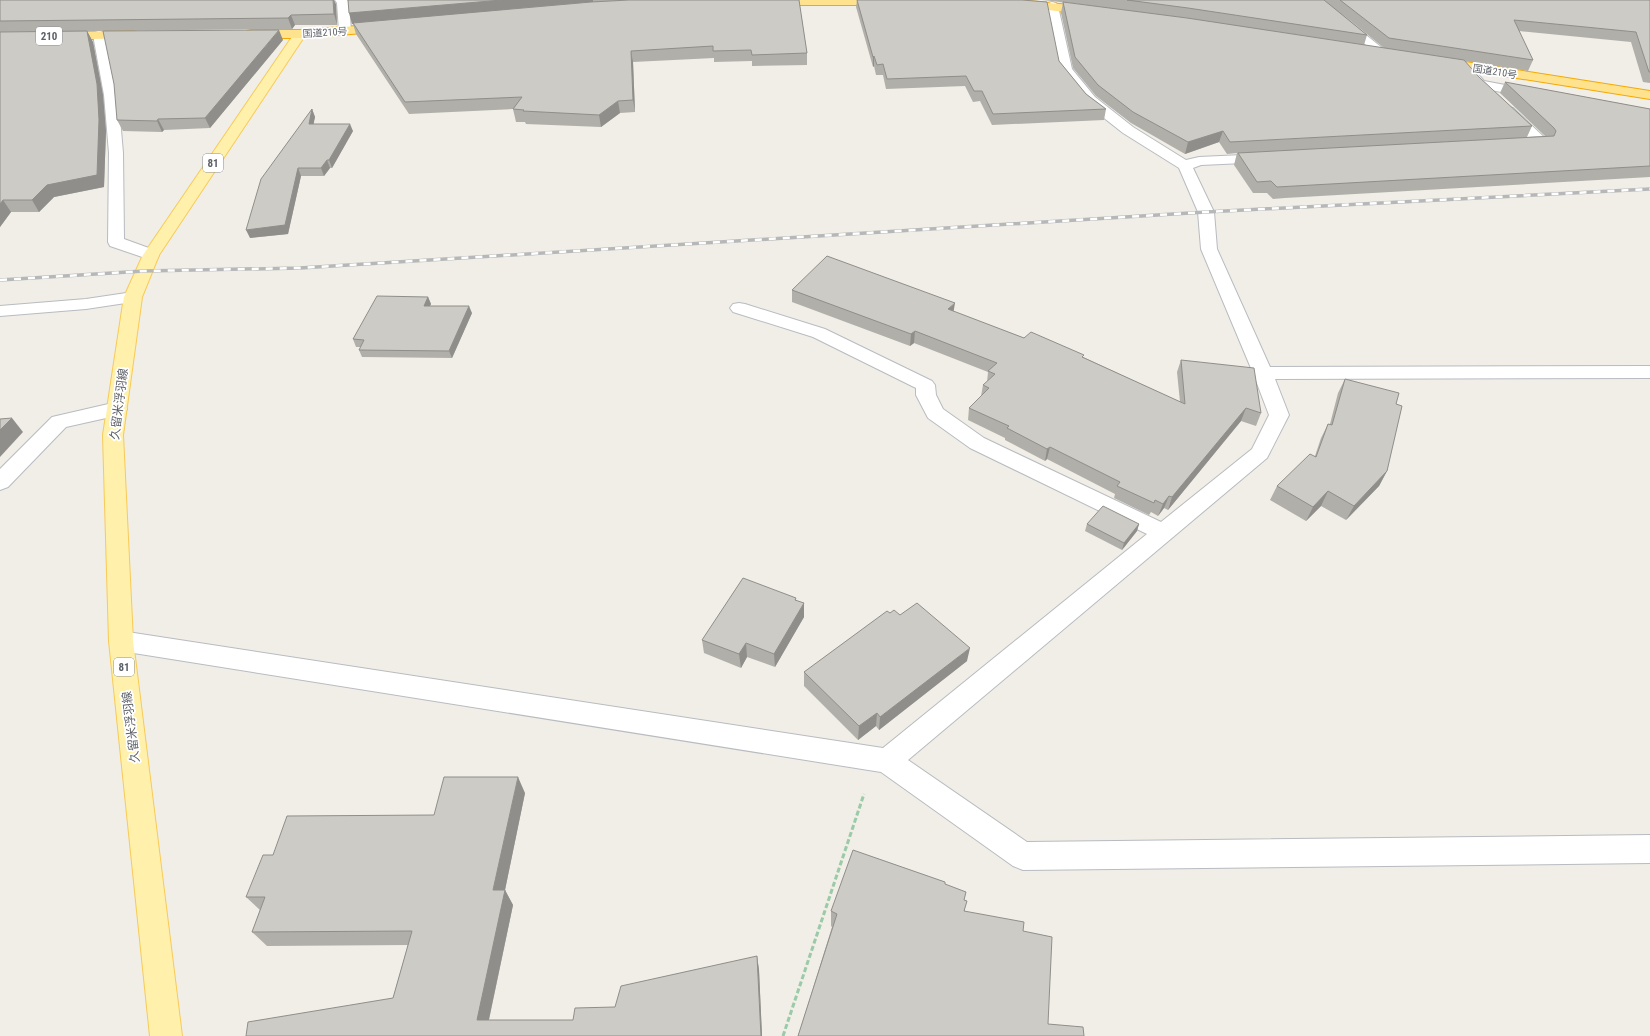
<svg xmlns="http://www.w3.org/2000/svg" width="1650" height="1036" viewBox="0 0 1650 1036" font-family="'Roboto Condensed','Noto Sans JP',sans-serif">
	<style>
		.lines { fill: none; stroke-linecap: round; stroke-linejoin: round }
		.lane-casing { stroke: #b8bbc0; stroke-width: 2 }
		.street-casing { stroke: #b8bbc0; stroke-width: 2 }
		.primary-casing { stroke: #f8ca57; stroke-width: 2 }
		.highway-casing { stroke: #f6a800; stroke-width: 2 }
		.path { stroke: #9acaa8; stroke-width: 3; stroke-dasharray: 5 2.5; stroke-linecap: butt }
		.lane { fill: #fff; fill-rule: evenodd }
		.street { fill: #fff; fill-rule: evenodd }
		.primary { fill: #fff1ac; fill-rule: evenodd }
		.highway { fill: #ffe28e; fill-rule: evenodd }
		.rail-casing { stroke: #b6b7b8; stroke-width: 3.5 }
		.rail { stroke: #fff; stroke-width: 2.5; stroke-dasharray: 7; stroke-linecap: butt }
		.wall { fill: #b0afa9; fill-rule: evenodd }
		.shaded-wall { fill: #908e8a }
		.building { fill: #cdcbc5; stroke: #908e8a }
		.labels { text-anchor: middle; stroke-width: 3.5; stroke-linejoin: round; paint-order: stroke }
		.far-street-label { font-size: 10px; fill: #5d6167; stroke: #fff }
		.shield { fill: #fff; stroke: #8e9095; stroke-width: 1 }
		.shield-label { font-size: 11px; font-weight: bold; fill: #5d6167 }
		.street-label { font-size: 12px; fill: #5d6167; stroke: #fff }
	</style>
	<rect width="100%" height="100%" fill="#f0eee6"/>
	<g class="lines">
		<g class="lane-casing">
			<polygon id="lane" points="1311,0 1322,0 1386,51 1388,53 1386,55 1378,55"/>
		</g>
		<g class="street-casing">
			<g id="street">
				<polygon points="335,0 347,0 349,3 351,31 349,34 341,34 339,31 337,3"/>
				<polygon points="1052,2 1056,3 1058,6 1072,69 1095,97 1133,127 1186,160 1199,157 1265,154 1270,155 1272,158 1270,161 1265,162 1201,165 1193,168 1214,212 1217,249 1270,367 1650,366 1650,378 1275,379 1289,415 1267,458 908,760 1027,842 1650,835 1650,863 1023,870 1013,866 881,772 121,651 112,648 109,641 112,634 121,631 883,748 1147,534 970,448 928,418 916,395 916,388 813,337 733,312 730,308 733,304 739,303 745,304 825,329 932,381 935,385 936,395 943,409 984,438 1161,522 1252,449 1269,415 1253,373 1201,249 1198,212 1179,168 1123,133 1085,103 1061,73 1059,70 1046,6 1048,3"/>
				<polygon points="99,31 103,32 105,35 118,95 123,153 124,239 157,251 159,255 157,259 151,260 110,246 108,242 109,153 104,95 93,35 95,32"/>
				<polygon points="1466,65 1471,66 1484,81 1532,90 1537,91 1539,94 1537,97 1532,98 1475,87 1459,69 1461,66"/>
				<polygon points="1508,107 1513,108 1547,140 1549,143 1547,146 1521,149 1516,148 1514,145 1516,142 1530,140 1501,111 1503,108"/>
				<polygon points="133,292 139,293 142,297 139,301 86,309 0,316 0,306 86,299"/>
				<polygon points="117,402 124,404 127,409 124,414 66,427 8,487 0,490 0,469 52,417"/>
			</g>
		</g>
		<g class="primary-casing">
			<polygon id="primary" points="300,30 304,31 306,34 159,255 142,297 123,435 133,641 182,1036 150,1036 109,641 103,435 124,297 143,255 296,31"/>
		</g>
		<g class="highway-casing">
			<g id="highway">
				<polygon points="765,0 890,0 891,1 889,3 885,5 770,5 766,3"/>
				<polygon points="1018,0 1091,7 1095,8 1097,11 1095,14 1091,15 1014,6 1012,4 1014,2"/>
				<polygon points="385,24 389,25 391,28 389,31 300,38 251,38 247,37 245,34 247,31 251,30 300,30"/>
				<polygon points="133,31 137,32 139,35 137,38 0,41 0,33"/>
				<polygon points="1440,58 1650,91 1650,99 1435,65 1434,62 1435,59"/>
			</g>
		</g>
		<polyline class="path" points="783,1036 864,794"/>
		<use href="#lane" class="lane"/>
		<use href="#street" class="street"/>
		<use href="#primary" class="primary"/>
		<use href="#highway" class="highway"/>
		<g class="rail-casing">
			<polyline id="rail" points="0,280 144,271 300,268 1206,212 1650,189"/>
		</g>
		<use href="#rail" class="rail"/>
	</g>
	<g class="wall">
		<polygon points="0,0 336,4 337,25 295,25 292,29 0,32"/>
		<polygon points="348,0 799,0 807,53 807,65 752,66 752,61 714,62 714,58 633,62 635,112 620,113 601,127 526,124 525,122 516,122 513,109 409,114 356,34 353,24 352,24"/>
		<polygon points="857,0 1022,0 1059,61 1086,94 1106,109 1104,120 992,125 980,101 973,102 965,86 886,89 883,75 876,75 874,66 873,67 856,7"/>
		<path d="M1042,0H1650V83L1643,82L1631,42L1519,31L1533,60L1528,71L1464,61L1479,77L1532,126L1527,137L1545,136L1500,93L1505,82L1650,109V177L1285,198L1273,199L1267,193H1253L1234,165L1237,153L1227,154L1219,142L1185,154L1131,123L1096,96L1073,68L1061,13L1063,2L1185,18L1052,1ZM1341,13L1384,48L1364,45L1367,35Z"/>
		<polygon points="87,31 93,42 103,95 106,131 104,187 54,197 39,212 11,212 0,227 0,32"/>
		<polygon points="283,40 210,128 164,130 162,132 123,131 117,120"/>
		<polygon points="312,109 315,117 313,124 353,131 332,168 330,168 324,176 301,176 288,234 250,238"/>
		<polygon points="792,290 954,312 1024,338 1083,357 1180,402 1177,372 1181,360 1261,413 1256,426 1241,421 1168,510 1164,508 1158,516 1151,512 1149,515 1114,498 1115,494 1047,459 1045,461 1005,440 1005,438 968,420 969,408 981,396 983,385 987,382 988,372 914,343 910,346 792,302"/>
		<polygon points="428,297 431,304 430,306 472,313 452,358 362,357 359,350 361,347 356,347 353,339"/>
		<polygon points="1345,379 1396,404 1387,471 1379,486 1346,520 1321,506 1306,521 1270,500 1277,486 1315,456 1321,438 1328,424 1330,424 1338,393"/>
		<polygon points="1087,524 1139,524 1137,531 1122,550 1085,531"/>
		<polygon points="796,598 796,601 804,603 804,617 775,667 747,657 741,668 704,653 702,640"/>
		<polygon points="890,613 900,615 967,661 879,730 876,726 858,740 804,686 804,672"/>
		<polygon points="525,793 505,890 513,905 489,1020 573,1020 615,1007 757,956 759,970 762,1036 246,1036 393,998 408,945 267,946 252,932 260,910 246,897 273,855"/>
		<polygon points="945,884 964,901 965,911 1023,931 1048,1024 798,1036 832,927 831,926 831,911"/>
	</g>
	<g class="shaded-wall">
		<polygon points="333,0 334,0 336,4 337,25 334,14"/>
		<polygon points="502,0 593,0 593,2 352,24 349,13"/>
		<polygon points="291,15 295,25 292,29 288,18"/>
		<polygon points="279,30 283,40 210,128 205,118"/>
		<polygon points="87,31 93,42 103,95 106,131 104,187 54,197 39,212 32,200 47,185"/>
		<polygon points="631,51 633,62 635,112 633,100"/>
		<polygon points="874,56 874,66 873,67 873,57"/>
		<polygon points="618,101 620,113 601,127 599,115"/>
		<polygon points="312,109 315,117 312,132 309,124"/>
		<polygon points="158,119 164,130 162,132 157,121"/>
		<polygon points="350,124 353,131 332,168 329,160"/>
		<polygon points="1223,131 1219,142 1185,154 1188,142"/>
		<polygon points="327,160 330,168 324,176 321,168"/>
		<polygon points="298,168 301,176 288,234 250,238 246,230"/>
		<polygon points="3,200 11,212 0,227 0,204"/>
		<polygon points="428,297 431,304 426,313 424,306"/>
		<polygon points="955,303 953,315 948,309"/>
		<polygon points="469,306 472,313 452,358 449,351"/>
		<polygon points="915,331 914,343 910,346 911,334"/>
		<polygon points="1246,408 1241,421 1168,510 1172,497"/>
		<polygon points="12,418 23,432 0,457 0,430"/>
		<polygon points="1050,447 1047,459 1045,461 1047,449"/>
		<polygon points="1387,471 1379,486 1346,520 1354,506"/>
		<polygon points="1328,491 1321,506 1306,521 1313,507"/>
		<polygon points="1169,496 1164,508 1158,516 1163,504"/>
		<polygon points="1139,524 1137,531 1122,550 1124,543"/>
		<polygon points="804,603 804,617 775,667 774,654"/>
		<polygon points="746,643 747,657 741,668 739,654"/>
		<polygon points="970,648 967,661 879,730 880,717"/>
		<polygon points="877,713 876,726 858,740 859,726"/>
		<polygon points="518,777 525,793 505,890 513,905 486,1033 477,1020 493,890"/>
		<polygon points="757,956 759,970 762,1036 761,1036"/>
	</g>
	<g class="building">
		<polygon points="0,0 333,0 334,14 291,15 288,18 0,21"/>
		<polygon points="348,0 502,0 349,13"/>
		<polygon points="629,0 799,0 807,53 752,55 751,50 713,51 713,46 631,51 633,100 618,101 599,115 523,111 524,110 513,109 522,97 405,102 353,23 591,2"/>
		<polygon points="857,0 1022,0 1047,2 1059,61 1086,94 1106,109 993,114 982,91 974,91 966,76 887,79 883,64 877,65 874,56 873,57"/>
		<polygon points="1127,0 1324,0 1367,35 1188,8"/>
		<polygon points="1340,0 1650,0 1650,72 1649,72 1636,32 1514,20 1533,60 1389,38"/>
		<polygon points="1063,2 1187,18 1464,60 1479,77 1532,126 1230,142 1223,131 1188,142 1133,112 1098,85 1075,57"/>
		<polygon points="279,30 205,118 158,119 157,121 117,120 114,84 103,31"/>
		<polygon points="87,31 97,84 99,120 97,175 47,185 32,200 3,200 0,204 0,32"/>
		<polygon points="1505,82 1650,109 1650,166 1277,187 1271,181 1257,182 1238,153 1554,136 1556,131 1554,128"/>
		<polygon points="312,109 309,124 350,124 329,160 327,160 321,168 298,168 285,225 246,230 261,179"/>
		<polygon points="827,256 955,303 948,309 1024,338 1031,332 1084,355 1082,357 1185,404 1181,360 1254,368 1261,413 1246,408 1172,497 1169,496 1163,504 1155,500 1154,503 1117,486 1120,482 1050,447 1047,449 1007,428 1009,426 969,408 989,388 983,385 995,374 988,371 997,363 915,331 911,334 792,290"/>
		<polygon points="377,296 428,297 424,306 469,306 449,351 359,350 364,340 353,339"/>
		<polygon points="1345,379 1399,393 1396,404 1402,406 1387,471 1354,506 1328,491 1313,507 1277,486 1310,454 1316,457 1328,424 1332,425"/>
		<polygon points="12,418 0,430 0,419"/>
		<polygon points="1103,506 1139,524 1124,543 1087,524"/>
		<polygon points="743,578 796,598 795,600 804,603 774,654 746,643 739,654 702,640"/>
		<polygon points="917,603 970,648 880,717 877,713 859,726 804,672 887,611 890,613 894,610 900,615"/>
		<polygon points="444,777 518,777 493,890 505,890 477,1020 573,1020 575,1008 615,1007 621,986 757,956 761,1036 246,1036 248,1022 393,998 412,931 252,932 265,897 246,897 263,855 273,855 287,816 434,815"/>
		<polygon points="853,850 945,882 945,884 966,892 964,900 967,901 964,911 1024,922 1023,931 1052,937 1048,1024 1083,1027 1084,1036 798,1036 837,914 831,911"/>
	</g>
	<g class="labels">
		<g class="far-street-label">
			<text transform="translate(325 32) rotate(-3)" y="4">国道210号</text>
			<text transform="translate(1495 71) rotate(9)" y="4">国道210号</text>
		</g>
		<g class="shield">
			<rect x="36" y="27" width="26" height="18" rx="3"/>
			<rect x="203" y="154" width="20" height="18" rx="3"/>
			<rect x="114" y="658" width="20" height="18" rx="3"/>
		</g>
		<g class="shield-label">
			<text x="49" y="40">210</text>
			<text x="213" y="167">81</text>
			<text x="124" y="671">81</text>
		</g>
		<g class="street-label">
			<text transform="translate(119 404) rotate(-83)" y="4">久留米浮羽線</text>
			<text transform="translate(131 727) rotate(-97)" y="4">久留米浮羽線</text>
		</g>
	</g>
</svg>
